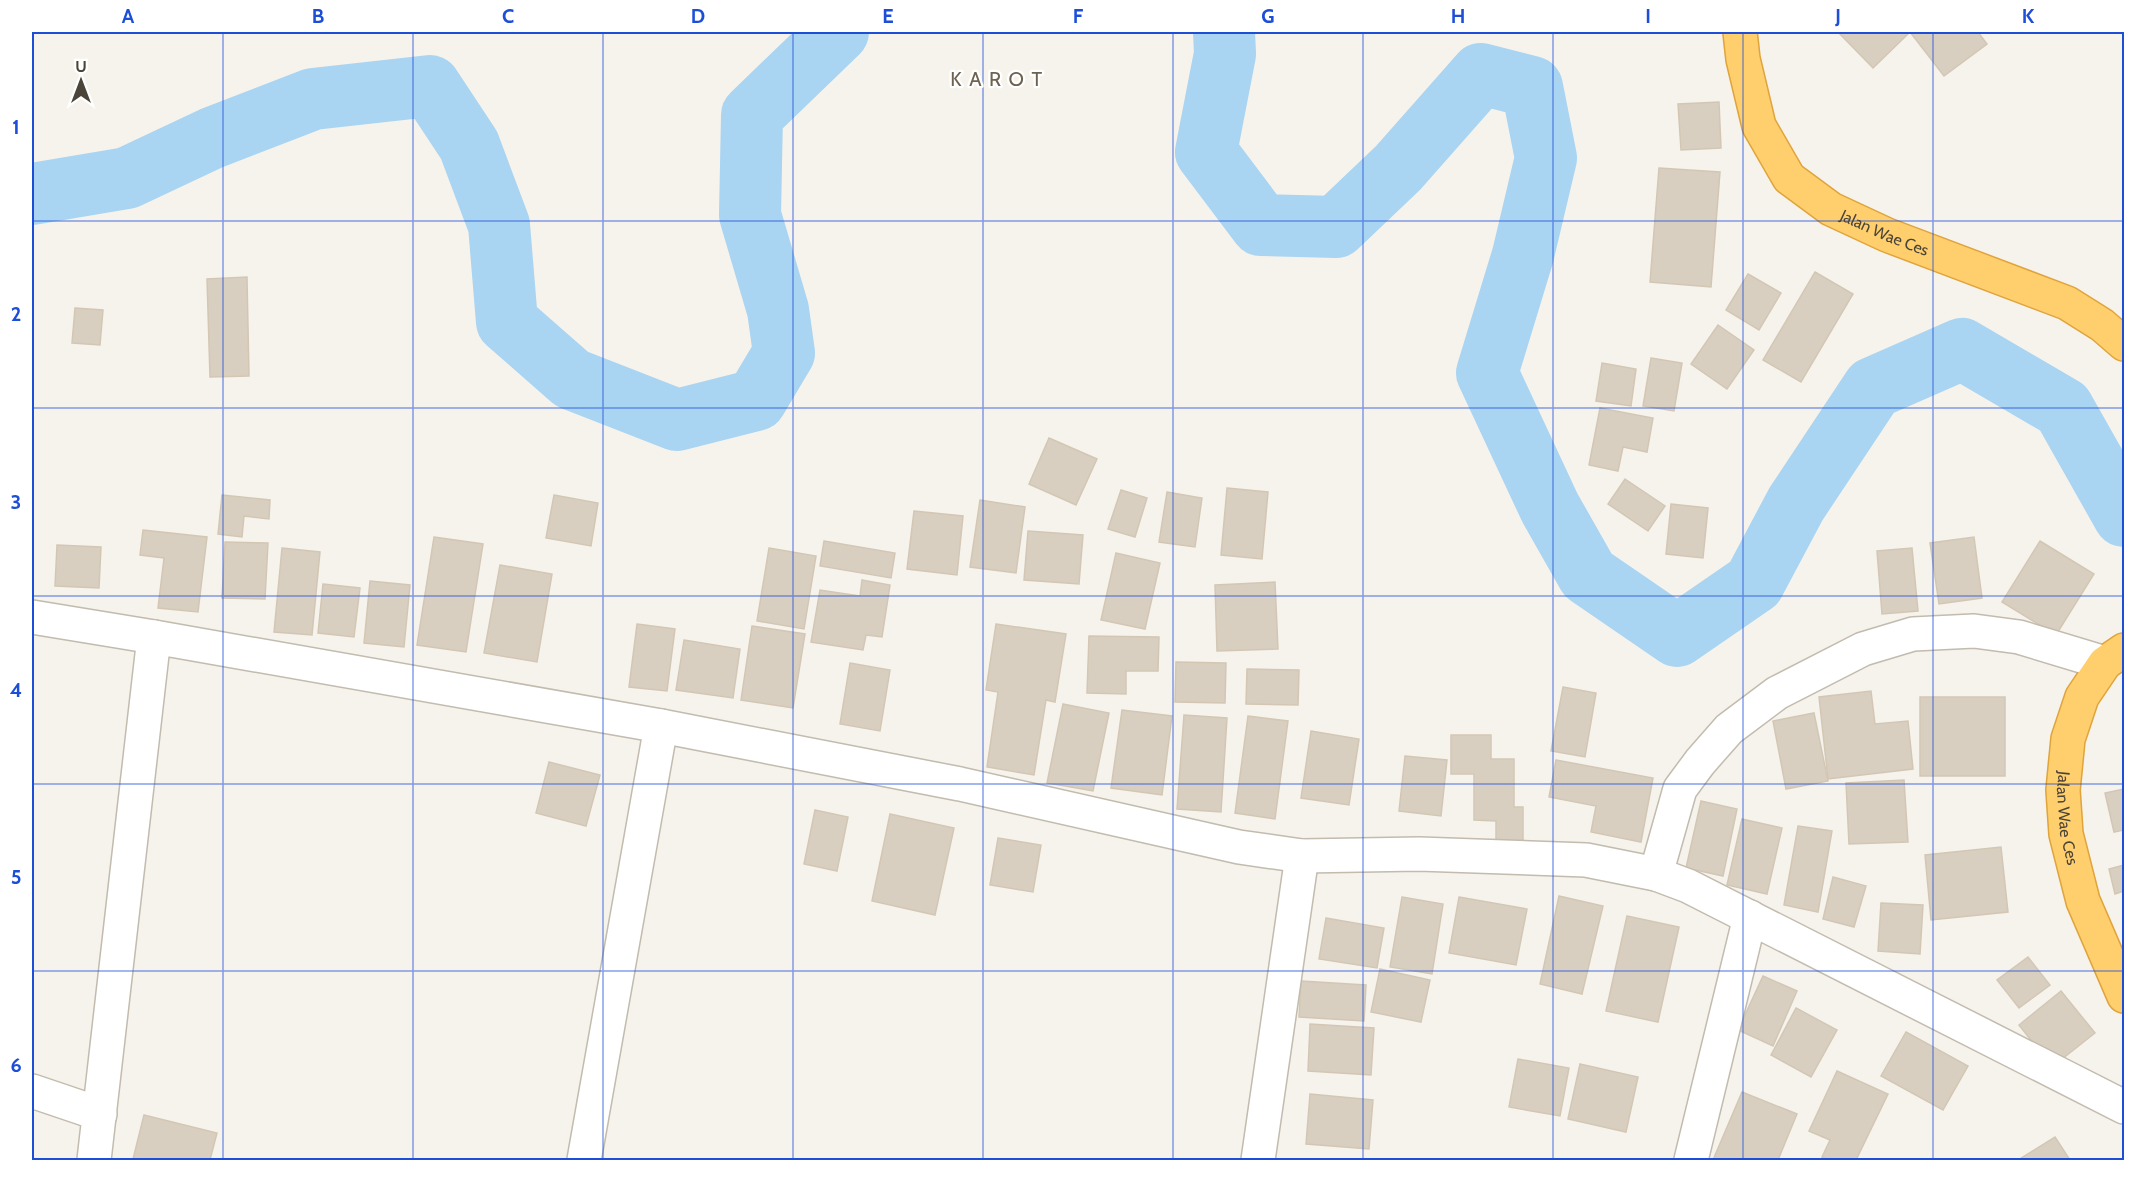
<svg xmlns="http://www.w3.org/2000/svg" width="2156" height="1192" viewBox="0 0 2156 1192" font-family="Cabin,sans-serif">
	<style>
		.lines { fill: none; stroke-linecap: round; stroke-linejoin: round }
		.river { stroke: #a9d4f2; stroke-width: 62 }
		.building { fill: #d8cfc1; stroke: #d3c7b4; stroke-width: 1.5 }
		.street-casing { stroke: #c2bbae; stroke-width: 36 }
		.highway-casing { stroke: #e0a43c; stroke-width: 36 }
		.street { stroke: #fff; stroke-width: 33 }
		.highway { stroke: #ffcf6e; stroke-width: 33 }
		.grid { fill: none; stroke: #1d4ed8; stroke-width: 1.5; stroke-opacity: 0.55 }
		.labels { text-anchor: middle; stroke-width: 4.5; stroke-linejoin: round; paint-order: stroke }
		.street-label { font-size: 16px; fill: #4b4439; stroke: #fff }
		.quarter-label { font-size: 20px; letter-spacing: 1.5px; fill: #6e6250; stroke: #fff }
		.neatline { fill: none; stroke: #1d4ed8; stroke-width: 2 }
		.grid-label { font-size: 20px; text-anchor: middle; font-weight: bold; fill: #1d4ed8 }
	</style>
	<rect width="100%" height="100%" fill="#f6f3ec"/>
	<g class="lines">
		<g class="river">
			<polyline points="1224,32 1225,54 1206,152 1261,225 1336,227 1398,168 1481,74 1532,87 1546,158 1523,255 1487,373 1550,508 1588,575 1677,636 1754,583 1796,504 1873,388 1962,349 2063,408 2124,516"/>
			<polyline points="32,194 127,178 212,138 313,99 430,86 469,145 499,225 507,322 572,379 677,420 756,400 784,353 778,310 750,215 752,115 838,32"/>
		</g>
	</g>
	<g class="building">
		<polygon points="1838,32 1907,32 1909,33 1873,68"/>
		<polygon points="1910,32 1978,32 1987,44 1944,76"/>
		<polygon points="1719,102 1721,148 1681,150 1678,104"/>
		<polygon points="1659,168 1720,172 1711,287 1650,282"/>
		<polygon points="1815,272 1853,294 1801,382 1763,360"/>
		<polygon points="1748,274 1781,293 1759,330 1726,310"/>
		<polygon points="247,277 249,376 210,377 207,279"/>
		<polygon points="75,308 103,310 100,345 72,343"/>
		<polygon points="1718,325 1754,350 1727,389 1691,364"/>
		<polygon points="1651,358 1682,363 1674,411 1643,406"/>
		<polygon points="1602,363 1636,369 1631,406 1596,401"/>
		<polygon points="1600,408 1653,418 1647,452 1623,447 1618,471 1589,465"/>
		<polygon points="1049,438 1097,459 1076,505 1029,484"/>
		<polygon points="1625,479 1665,506 1648,531 1608,504"/>
		<polygon points="1227,488 1268,492 1262,559 1221,555"/>
		<polygon points="1121,490 1147,498 1135,537 1108,529"/>
		<polygon points="1167,492 1202,498 1195,547 1159,542"/>
		<polygon points="222,495 270,500 269,519 244,516 242,537 218,534"/>
		<polygon points="554,495 598,503 591,546 546,538"/>
		<polygon points="980,500 1025,507 1016,573 970,567"/>
		<polygon points="1671,504 1708,508 1703,558 1666,554"/>
		<polygon points="914,511 963,516 957,575 907,569"/>
		<polygon points="143,530 207,537 198,612 158,608 164,558 140,555"/>
		<polygon points="1028,531 1083,535 1079,584 1024,580"/>
		<polygon points="434,537 483,544 466,652 417,645"/>
		<polygon points="1974,537 1982,598 1939,604 1930,543"/>
		<polygon points="824,541 895,553 891,578 820,566"/>
		<polygon points="2040,541 2094,574 2056,635 2002,602"/>
		<polygon points="225,542 268,543 265,599 222,598"/>
		<polygon points="57,545 101,547 99,588 55,586"/>
		<polygon points="282,548 320,552 312,635 274,632"/>
		<polygon points="769,548 816,556 804,629 757,621"/>
		<polygon points="1912,548 1918,611 1882,614 1877,551"/>
		<polygon points="1116,553 1160,563 1145,629 1101,620"/>
		<polygon points="500,565 552,574 537,662 484,653"/>
		<polygon points="862,580 890,585 882,637 866,635 863,650 811,642 820,590 860,596"/>
		<polygon points="370,581 410,585 404,647 364,643"/>
		<polygon points="1275,582 1278,649 1217,651 1215,585"/>
		<polygon points="323,584 360,588 354,637 318,633"/>
		<polygon points="637,624 675,629 667,691 629,687"/>
		<polygon points="996,624 1066,634 1055,702 1046,700 1034,775 987,767 998,692 986,690"/>
		<polygon points="752,626 805,634 793,708 741,700"/>
		<polygon points="1089,636 1159,637 1158,671 1126,671 1126,694 1087,693"/>
		<polygon points="684,640 740,649 733,698 676,690"/>
		<polygon points="1176,662 1226,663 1225,703 1175,702"/>
		<polygon points="850,663 890,670 880,731 840,724"/>
		<polygon points="1247,669 1299,670 1298,705 1246,704"/>
		<polygon points="1563,687 1596,693 1585,757 1551,751"/>
		<polygon points="1871,691 1875,724 1908,721 1913,769 1828,779 1819,697"/>
		<rect x="1920" y="697" width="85" height="79"/>
		<polygon points="1063,704 1109,713 1093,791 1047,783"/>
		<polygon points="1122,710 1172,716 1162,795 1111,788"/>
		<polygon points="1814,713 1828,781 1786,789 1773,721"/>
		<polygon points="1184,715 1227,718 1221,812 1177,809"/>
		<polygon points="1248,716 1288,721 1275,819 1235,813"/>
		<polygon points="1311,731 1359,739 1349,805 1301,798"/>
		<polygon points="1451,735 1491,735 1491,759 1514,759 1514,807 1523,807 1523,842 1496,842 1496,821 1474,820 1474,774 1451,774"/>
		<polygon points="1405,756 1447,760 1441,816 1399,811"/>
		<polygon points="1556,760 1653,778 1641,842 1591,832 1596,806 1549,797"/>
		<polygon points="549,762 600,775 586,826 536,813"/>
		<polygon points="1904,780 1908,842 1849,844 1846,783"/>
		<polygon points="2124,789 2124,830 2114,832 2105,793"/>
		<polygon points="1701,801 1737,809 1723,876 1686,868"/>
		<polygon points="815,810 848,817 837,871 804,864"/>
		<polygon points="890,814 954,828 935,915 872,901"/>
		<polygon points="1742,819 1782,828 1767,894 1727,885"/>
		<polygon points="1798,826 1832,831 1818,912 1784,905"/>
		<polygon points="998,838 1041,845 1033,892 990,885"/>
		<polygon points="2001,847 2008,912 1931,920 1925,855"/>
		<polygon points="2124,865 2124,891 2115,894 2109,869"/>
		<polygon points="1833,877 1866,886 1854,927 1823,919"/>
		<polygon points="1559,896 1603,906 1582,994 1540,984"/>
		<polygon points="1402,897 1443,904 1432,974 1390,967"/>
		<polygon points="1459,897 1527,909 1516,965 1449,953"/>
		<polygon points="1881,903 1923,905 1920,954 1878,951"/>
		<polygon points="1627,916 1679,927 1658,1022 1606,1011"/>
		<polygon points="1326,918 1384,928 1377,968 1319,959"/>
		<polygon points="2028,957 2050,985 2019,1008 1997,980"/>
		<polygon points="1380,969 1430,980 1421,1022 1371,1012"/>
		<polygon points="1763,976 1797,991 1773,1046 1738,1030"/>
		<polygon points="1301,981 1366,985 1364,1021 1299,1017"/>
		<polygon points="2061,991 2095,1033 2052,1067 2019,1025"/>
		<polygon points="1796,1008 1837,1030 1811,1077 1771,1055"/>
		<polygon points="1310,1024 1374,1028 1371,1075 1308,1071"/>
		<polygon points="1906,1032 1968,1066 1943,1110 1881,1076"/>
		<polygon points="1518,1059 1569,1068 1560,1116 1509,1107"/>
		<polygon points="1580,1064 1638,1077 1626,1132 1568,1119"/>
		<polygon points="1837,1071 1888,1094 1856,1160 1830,1160 1822,1157 1830,1140 1809,1131"/>
		<polygon points="1742,1092 1797,1114 1778,1160 1713,1160"/>
		<polygon points="1310,1094 1373,1100 1369,1149 1306,1144"/>
		<polygon points="144,1115 217,1133 210,1160 133,1159"/>
		<polygon points="2055,1137 2070,1160 2018,1160"/>
	</g>
	<g class="lines">
		<g class="street-casing">
			<g id="street">
				<polyline points="32,617 154,637"/>
				<polyline points="1656,874 1680,789 1700,762 1729,729 1777,693 1863,649 1913,634 1974,631 2019,637 2105,663"/>
				<polyline points="32,1091 100,1114"/>
				<polyline points="94,1160 154,637 661,726 960,784 1239,847 1302,856 1419,854 1586,860 1656,874 1688,886 2124,1107"/>
				<polyline points="584,1160 661,726"/>
				<polyline points="1258,1160 1302,856"/>
				<polyline points="1691,1160 1750,917"/>
			</g>
		</g>
		<g class="highway-casing">
			<g id="highway">
				<path id="s1" d="M1740,32L1743,59L1759,126L1789,178L1831,209L1887,235L2067,303L2102,325L2124,344"/>
				<path id="s2" d="M2124,650L2105,663L2082,697L2068,739L2063,790L2066,834L2083,901L2124,996"/>
			</g>
		</g>
		<use href="#street" class="street"/>
		<use href="#highway" class="highway"/>
	</g>
	<path class="grid" d="M223,32V1160M413,32V1160M603,32V1160M793,32V1160M983,32V1160M1173,32V1160M1363,32V1160M1553,32V1160M1743,32V1160M1933,32V1160M32,221H2124M32,408H2124M32,596H2124M32,784H2124M32,971H2124"/>
	<g class="labels">
		<g class="street-label">
			<text dy="6" stroke="none"><textPath href="#s1" startOffset="267">Jalan Wae Ces</textPath></text>
			<text dy="6" stroke="none"><textPath href="#s2" startOffset="188">Jalan Wae Ces</textPath></text>
		</g>
		<g class="quarter-label">
			<text x="997" y="86">K A R O T</text>
		</g>
	</g>
	<rect width="2156" height="1192" fill="none" stroke="#ffffff" stroke-width="66"/>
	<g transform="translate(81 81)" stroke="#ffffff" stroke-width="4.5" paint-order="stroke">
	<path d="M0-4.5L10 22L0 15L-10 22Z" fill="#4b4439"/>
	<text y="-9" font-size="16" font-weight="bold" text-anchor="middle" fill="#4b4439">U</text>
	</g>
	<rect x="33" y="33" width="2090" height="1126" class="neatline"/>
	<g class="grid-label">
		<text x="128" y="23">A</text>
		<text x="318" y="23">B</text>
		<text x="508" y="23">C</text>
		<text x="698" y="23">D</text>
		<text x="888" y="23">E</text>
		<text x="1078" y="23">F</text>
		<text x="1268" y="23">G</text>
		<text x="1458" y="23">H</text>
		<text x="1648" y="23">I</text>
		<text x="1838" y="23">J</text>
		<text x="2028" y="23">K</text>
		<text x="16" y="134">1</text>
		<text x="16" y="321">2</text>
		<text x="16" y="509">3</text>
		<text x="16" y="697">4</text>
		<text x="16" y="884">5</text>
		<text x="16" y="1072">6</text>
	</g>
</svg>
